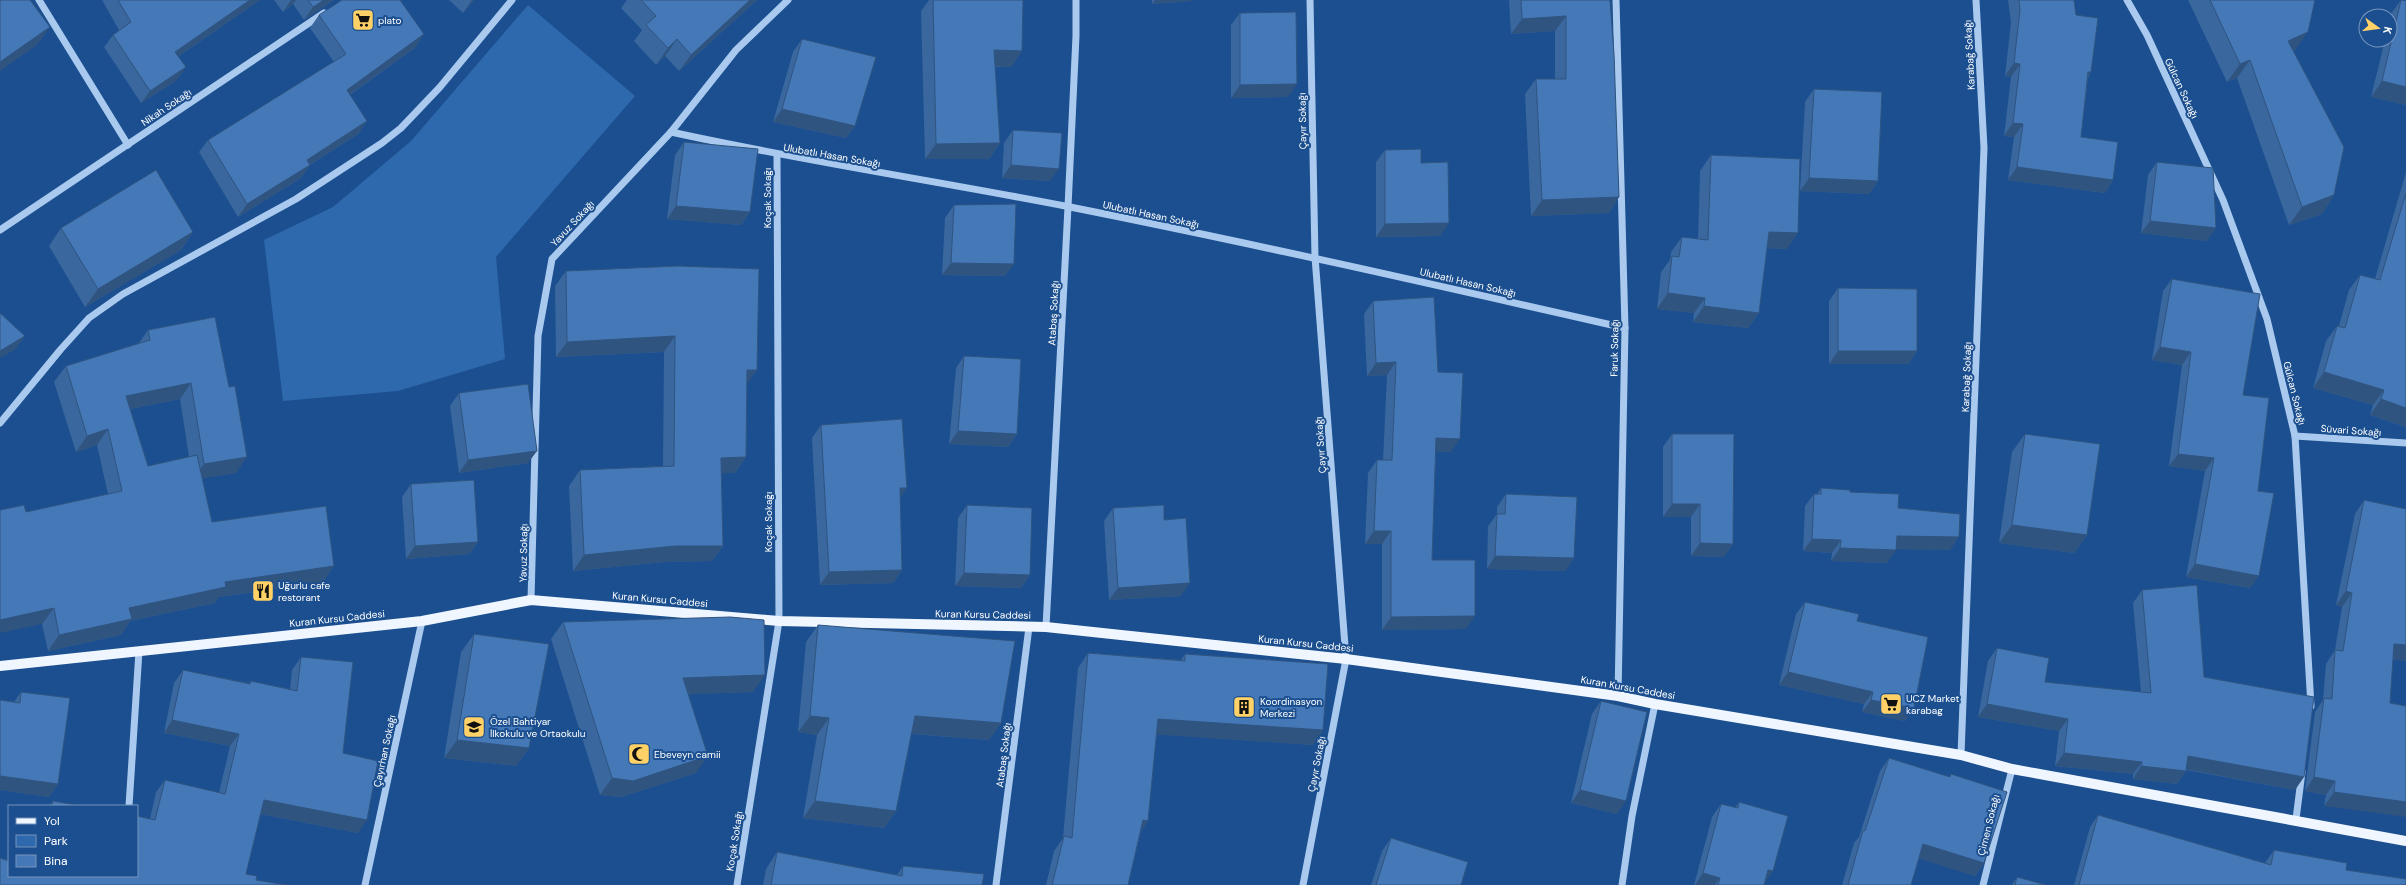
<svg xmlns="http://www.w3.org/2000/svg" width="2406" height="885" viewBox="0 0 2406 885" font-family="'DM Sans',sans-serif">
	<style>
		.green { fill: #2e69ad }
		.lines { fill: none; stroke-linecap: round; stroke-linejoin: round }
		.minor { stroke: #a9c9ee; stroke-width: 7 }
		.major { stroke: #f0f6ff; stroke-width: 10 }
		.wall { fill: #3a679d; fill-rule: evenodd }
		.shaded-wall { fill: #305480 }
		.building { fill: #4478b7; stroke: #305480 }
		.labels { text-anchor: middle; stroke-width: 4; stroke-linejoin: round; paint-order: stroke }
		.poi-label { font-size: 10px; fill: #fff; stroke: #1b4f8f; text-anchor: start }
		.street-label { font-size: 10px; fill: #fff; stroke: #1b4f8f }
	</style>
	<rect width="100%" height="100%" fill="#1b4f8f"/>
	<polygon class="green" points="528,5 635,96 496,257 505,359 398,391 283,401 264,240 333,207 411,141"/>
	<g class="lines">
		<g class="minor">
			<polyline points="39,0 128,145"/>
			<polyline points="1616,0 1625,328 1618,696"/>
			<polyline points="2127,0 2147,35 2223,200 2267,319 2295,436 2311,706"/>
			<path d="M671,132C803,161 937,181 1070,207C1256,244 1440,286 1625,328"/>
			<polyline points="0,230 324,13"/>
			<polyline points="0,423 61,349 89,318 123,294 296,199 382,143 401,128 440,87 512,0"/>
			<polyline points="2295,436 2406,443"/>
			<polyline points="531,600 538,336 552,259 671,132 736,50 788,0"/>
			<polyline points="1046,627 1068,207 1076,36 1076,0"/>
			<polyline points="1961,755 1984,148 1976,0"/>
			<polyline points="129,806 139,651"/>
			<polyline points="2296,819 2302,772"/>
			<polyline points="365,885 422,621"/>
			<polyline points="737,885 779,621 777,155"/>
			<polyline points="996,885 1029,627"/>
			<polyline points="1303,885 1346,659 1315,257 1310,0"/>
			<polyline points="1622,885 1632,816 1655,704"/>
			<polyline points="1983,885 2012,769"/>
		</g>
		<polyline class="major" points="0,666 422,621 531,600 779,621 1046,627 1346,659 1618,696 1655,704 1961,755 2012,769 2406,841"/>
	</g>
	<g class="wall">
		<polygon points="102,0 260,0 179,56 177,80 141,103 104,47 113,35 119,30"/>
		<polygon points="274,0 334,0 304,20 293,4 283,12"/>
		<polygon points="449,0 474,0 463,13"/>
		<polygon points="627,0 757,0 679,71 665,56 656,65 634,41 642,30 621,8"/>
		<polygon points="929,0 1023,0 1022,51 1011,67 995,67 1000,143 989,159 925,159 921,11"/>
		<polygon points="1152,0 1192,0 1191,1 1152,4"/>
		<polygon points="1509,0 1610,0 1619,197 1609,213 1531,216 1525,94 1536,79 1555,79 1555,31 1511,34"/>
		<polygon points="2008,0 2074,0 2076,15 2091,72 2088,78 2081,137 2113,180 2105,193 2008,180 2014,137 2004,136 2011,77 2005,76 2011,22"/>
		<polygon points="2188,0 2315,0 2295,50 2293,51 2334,195 2322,214 2289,225 2237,78 2227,82"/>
		<polygon points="2401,0 2406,1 2406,105 2371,97 2385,40 2390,40 2390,15"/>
		<polygon points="1240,13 1288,97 1231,98 1231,25"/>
		<polygon points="319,15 416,47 350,95 367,121 358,134 310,165 301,178 238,217 199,152 208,140 334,62 310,28"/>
		<polygon points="802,39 855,126 846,138 773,122 793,52"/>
		<polygon points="1814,89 1878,181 1869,194 1800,191 1805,102"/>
		<polygon points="1013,130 1050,181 1002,178 1004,143"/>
		<polygon points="684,142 750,212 741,225 667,219 675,155"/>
		<polygon points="1385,150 1421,163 1440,236 1376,237 1376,162"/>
		<polygon points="1711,155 1787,249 1767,248 1759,313 1748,328 1693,322 1694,313 1657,309 1661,272 1670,260 1671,252 1682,237 1698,239 1700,171"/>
		<polygon points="2157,162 2207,241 2141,233 2148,175"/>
		<polygon points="2406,172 2406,427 2370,415 2373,405 2313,388 2326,341 2337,326 2339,326 2349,290 2360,275 2375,279"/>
		<polygon points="954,205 1005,276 942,275 945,218"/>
		<polygon points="61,228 193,232 181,250 85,307 49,246"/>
		<polygon points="678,266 747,385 746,457 735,473 721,473 723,546 712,561 664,562 573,571 569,486 580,470 663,466 664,352 556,357 555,286 566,271"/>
		<polygon points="2172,279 2243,395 2258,491 2250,588 2186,577 2205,471 2169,466 2182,365 2152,360 2163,291"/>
		<polygon points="1838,288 1917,351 1908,364 1829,364 1829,301"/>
		<polygon points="1373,301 1438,372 1451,452 1436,451 1432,560 1466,629 1382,630 1382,544 1365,544 1368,473 1377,460 1383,460 1387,375 1367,376 1364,314"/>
		<path d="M215,317L236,473L202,478L212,522L334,566L323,582L219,597L215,603L130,621L121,635L48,651L42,624L26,512L108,494L97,445L76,452L54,382L66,366L139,343L148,330ZM180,399L189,457L148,466L130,409Z"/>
		<polygon points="964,356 1017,434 1008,447 949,444 956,368"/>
		<polygon points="459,393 528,463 459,473 450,406"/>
		<polygon points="821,425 900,498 902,570 893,583 820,585 812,438"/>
		<polygon points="1672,434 1733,544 1724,557 1691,556 1691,517 1663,517 1663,447"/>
		<polygon points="2025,434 2087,535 2074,553 1999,543 2012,452"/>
		<polygon points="411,484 478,542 469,554 406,559 402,497"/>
		<polygon points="1821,488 1850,492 1898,508 1950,550 1896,549 1887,563 1831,561 1832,553 1803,551 1805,506 1814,494 1817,494"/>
		<polygon points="1506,494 1566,571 1487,569 1488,526 1497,514 1497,507"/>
		<polygon points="2364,500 2406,509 2406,661 2393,659 2390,703 2406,706 2324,806 2326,795 2305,791 2315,712 2323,700 2326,664 2335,650 2342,607 2336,605 2355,514"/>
		<polygon points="967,505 1030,575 1021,588 955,586 958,518"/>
		<polygon points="1113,508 1164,520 1181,596 1109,600 1104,521"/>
		<polygon points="2142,590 2204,677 2295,790 2186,770 2186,771 2177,784 2133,779 2133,774 2055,766 2059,731 1978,717 1988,661 1997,648 2045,682 2141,692 2133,603"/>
		<polygon points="1805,602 1914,708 1905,721 1862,712 1864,704 1779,685 1796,614"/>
		<polygon points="563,622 753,692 688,694 696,773 621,797 600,795 551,639"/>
		<polygon points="818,625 1001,723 989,740 911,734 896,811 884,828 803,818 817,735 798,732 806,642"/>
		<polygon points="474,634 529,748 516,766 444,758 461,652"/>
		<polygon points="1088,653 1181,660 1185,654 1323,730 1313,745 1156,734 1148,821 1141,831 1128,885 1046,885 1054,851 1063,838 1078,668"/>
		<polygon points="301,657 343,753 358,833 260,814 246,874 256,880 9,876 137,876 156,792 165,780 219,793 230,746 164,733 174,683 183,670 249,683 251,681 290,689 292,670"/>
		<polygon points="21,692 58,784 49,797 0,790 0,700 14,702"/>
		<polygon points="1601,701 1617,814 1571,803 1592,714"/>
		<polygon points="1889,758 1949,777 1951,774 1984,863 1975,876 1919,858 1911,885 1842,885 1854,843 1859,837 1880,771"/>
		<polygon points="53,801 81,806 49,806"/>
		<polygon points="1739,802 1764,883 1764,885 1694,885 1712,817 1721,804 1735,808"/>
		<polygon points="2098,815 2265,863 2274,850 2346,870 2406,885 2074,885 2090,827"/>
		<polygon points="1391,838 1461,885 1371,885 1382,851"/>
		<polygon points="777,852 897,875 903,866 982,885 763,885 766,869"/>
		<polygon points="2017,877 2046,885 2012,885"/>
	</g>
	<g class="shaded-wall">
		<polygon points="250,0 260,0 167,64 175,52"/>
		<polygon points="291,0 296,0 293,4 283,12"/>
		<polygon points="324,0 334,0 304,20 313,7"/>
		<polygon points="472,0 474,0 463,13"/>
		<polygon points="750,0 757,0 679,71 691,55"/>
		<polygon points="1155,0 1192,0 1191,1 1152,4"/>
		<polygon points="1566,16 1555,31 1511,34 1522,19"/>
		<polygon points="50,27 37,45 0,71 0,62"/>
		<polygon points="2308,32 2295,50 2275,59 2288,41"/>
		<polygon points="424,34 416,47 338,103 347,90"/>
		<polygon points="677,39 665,56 656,65 668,48"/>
		<polygon points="994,50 1022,51 1011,67 982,66"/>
		<polygon points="2250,60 2237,78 2227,82 2240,64"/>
		<polygon points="2014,63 2020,64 2011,77 2005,76"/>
		<polygon points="186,67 177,80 141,103 150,91"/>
		<polygon points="2088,72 2091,72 2082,85"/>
		<polygon points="2382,81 2406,87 2406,105 2371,97"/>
		<polygon points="1297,84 1288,97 1231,98 1240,85"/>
		<polygon points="782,109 855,126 846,138 773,122"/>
		<polygon points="367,121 358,134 308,166 310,165 301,178 238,217 247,204 307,160"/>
		<polygon points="2013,123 2023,124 2014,137 2004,136"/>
		<polygon points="1000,143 989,159 925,159 936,144"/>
		<polygon points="1011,165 1059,169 1050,181 1002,178"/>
		<polygon points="2017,167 2113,180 2105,193 2008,180"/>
		<polygon points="1809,178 1878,181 1869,194 1800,191"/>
		<polygon points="2334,195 2322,214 2289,225 2302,207"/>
		<polygon points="1619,197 1609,213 1531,216 1542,200"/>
		<polygon points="676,206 750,212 741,225 667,219"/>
		<polygon points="2150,221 2216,228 2207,241 2141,233"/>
		<polygon points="1449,223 1440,236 1376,237 1385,224"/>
		<polygon points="193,232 181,250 85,307 98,289"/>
		<polygon points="1769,232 1798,233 1787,249 1758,248"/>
		<polygon points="951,263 1014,264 1005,276 942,275"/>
		<polygon points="1668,293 1705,298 1694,313 1657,309"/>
		<polygon points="1704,306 1759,313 1748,328 1693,322"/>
		<polygon points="25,336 16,349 0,358 0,351"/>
		<polygon points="675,336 664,352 556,357 567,342"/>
		<polygon points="2160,347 2191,352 2182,365 2152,360"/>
		<polygon points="1838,351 1917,351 1908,364 1829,364"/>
		<polygon points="1396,362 1387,375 1367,376 1376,363"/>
		<polygon points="747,370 757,370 746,385"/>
		<polygon points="2324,372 2384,390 2373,405 2313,388"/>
		<polygon points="191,383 180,399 115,412 126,396"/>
		<polygon points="2381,399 2406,408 2406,427 2370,415"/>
		<polygon points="108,429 97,445 76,452 87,436"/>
		<polygon points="958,431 1017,434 1008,447 949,444"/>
		<polygon points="1436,438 1460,439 1451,452 1427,451"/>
		<polygon points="537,451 528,463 459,473 468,460"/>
		<polygon points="2178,454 2214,458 2205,471 2169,466"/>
		<polygon points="247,457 236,473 193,480 204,464"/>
		<polygon points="746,457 735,473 710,474 721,458"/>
		<polygon points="900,488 907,488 898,501"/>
		<polygon points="1672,504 1700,504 1691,517 1663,517"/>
		<polygon points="2012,525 2087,535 2074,553 1999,543"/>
		<polygon points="1374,531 1391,531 1382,544 1365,544"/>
		<polygon points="1897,536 1959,537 1950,550 1888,549"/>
		<polygon points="1812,539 1841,540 1832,553 1803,551"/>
		<polygon points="478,542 469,554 406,559 415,546"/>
		<polygon points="1700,543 1733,544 1724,557 1691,556"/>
		<polygon points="675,546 723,546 712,561 664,562 573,571 584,555"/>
		<polygon points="1840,548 1896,550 1887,563 1831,561"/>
		<polygon points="1495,556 1574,558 1566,571 1487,569"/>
		<polygon points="2195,564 2259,576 2250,588 2186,577"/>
		<polygon points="334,566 323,582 219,597 215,603 130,621 121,635 48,651 59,635 129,608 225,582"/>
		<polygon points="902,570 893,583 820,585 829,572"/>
		<polygon points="964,573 1030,575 1021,588 955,586"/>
		<polygon points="1190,583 1181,596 1109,600 1118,588"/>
		<polygon points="2346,591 2352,593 2342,607 2336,605"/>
		<polygon points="54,608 42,624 0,633 0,620"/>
		<polygon points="1475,616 1466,629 1382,630 1391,617"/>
		<polygon points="2394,644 2406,645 2406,661 2384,658"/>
		<polygon points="1788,672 1873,692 1864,704 1779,685"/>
		<polygon points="765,675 753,692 671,695 683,678"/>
		<polygon points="1871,700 1914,708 1905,721 1862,712"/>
		<polygon points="1987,704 2068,719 2059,731 1978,717"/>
		<polygon points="810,716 829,718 817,735 798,732"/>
		<polygon points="915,716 1001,723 989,740 903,733"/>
		<polygon points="1158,719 1323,730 1313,745 1148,734"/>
		<polygon points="172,720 239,734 230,746 164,733"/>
		<polygon points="457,740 529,748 516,766 444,758"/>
		<polygon points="2064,753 2142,762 2133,774 2055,766"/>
		<polygon points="708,756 696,773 621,797 600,795 612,778"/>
		<polygon points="2188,756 2304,777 2295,790 2179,768"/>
		<polygon points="2141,766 2186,771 2177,784 2133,779"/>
		<polygon points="0,776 58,784 49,797 0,790"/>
		<polygon points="2314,777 2335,781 2326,795 2305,791"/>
		<polygon points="1580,790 1626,801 1617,814 1571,803"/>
		<polygon points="2334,792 2406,802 2406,817 2324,806"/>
		<polygon points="264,800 367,820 358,833 255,813"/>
		<polygon points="815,801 896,811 884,828 803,818"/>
		<polygon points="1143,820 1148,821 1138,836"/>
		<polygon points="1923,844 1984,863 1975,876 1914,857"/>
		<polygon points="1768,870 1773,871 1764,884"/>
		<polygon points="1703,873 1720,878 1715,885 1695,885"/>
	</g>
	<g class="building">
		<polygon points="0,0 30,0 50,27 0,62"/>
		<polygon points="118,0 250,0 175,52 186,67 150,91 113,35 131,22"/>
		<polygon points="308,0 324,0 313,7"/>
		<polygon points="342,0 400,0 424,34 347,90 367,121 307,160 310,165 247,204 208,140 346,54 319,15"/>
		<polygon points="641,0 750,0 691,55 677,39 668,48 646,25 656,16"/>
		<polygon points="933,0 1023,0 1022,51 994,50 1000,143 936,144"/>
		<polygon points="1521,0 1610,0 1614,54 1619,197 1542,200 1536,79 1566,79 1566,16 1522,19"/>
		<polygon points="2019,0 2074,0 2076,15 2098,18 2091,72 2088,72 2081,137 2118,142 2113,180 2017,167 2023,124 2013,123 2020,64 2014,63 2020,10"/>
		<polygon points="2210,0 2315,0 2308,32 2288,41 2344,147 2334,195 2302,207 2250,60 2240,64"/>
		<polygon points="2401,0 2406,1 2406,87 2382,81"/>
		<polygon points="1296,12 1297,84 1240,85 1240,13"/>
		<polygon points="802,39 876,57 855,126 782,109"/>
		<polygon points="1814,89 1882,92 1878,181 1809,178"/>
		<polygon points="1013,130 1062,133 1059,169 1011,165"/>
		<polygon points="684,142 758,149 750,212 676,206"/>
		<polygon points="1421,149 1421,163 1448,162 1449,223 1385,224 1385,150"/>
		<polygon points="1711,155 1800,159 1798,233 1769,232 1759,313 1704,306 1705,298 1668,293 1672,256 1679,257 1682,237 1708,240"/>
		<polygon points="2157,162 2213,168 2216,228 2150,221"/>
		<polygon points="156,170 193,232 98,289 61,228"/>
		<polygon points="2406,193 2406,408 2381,399 2384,390 2324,372 2337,326 2345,328 2360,275 2380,280"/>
		<polygon points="1016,204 1014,264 951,263 954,205"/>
		<polygon points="678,266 759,269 757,370 747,370 746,457 721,458 723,546 675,546 584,555 580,470 674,466 675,336 567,342 566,271"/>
		<polygon points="2172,279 2260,294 2243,395 2269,398 2258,491 2274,493 2259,576 2195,564 2214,458 2178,454 2191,352 2160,347"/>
		<polygon points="1838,288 1917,289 1917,351 1838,351"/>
		<polygon points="1434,297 1438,372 1463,373 1460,439 1436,438 1432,560 1475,560 1475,616 1391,617 1391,531 1374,531 1377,460 1392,460 1396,362 1376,363 1373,301"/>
		<polygon points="0,313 25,336 0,351"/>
		<polygon points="215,317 229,387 235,386 247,457 204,464 191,383 126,396 148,466 197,455 212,522 326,506 334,566 225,582 226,587 129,608 132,619 59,635 54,608 0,620 0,510 24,505 26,512 122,491 108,429 87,436 66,366 150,340 148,330"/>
		<polygon points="964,356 1021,359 1017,434 958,431"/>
		<polygon points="528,384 537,451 468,460 459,393"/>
		<polygon points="902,419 907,488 900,488 902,570 829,572 821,425"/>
		<polygon points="1672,434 1734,434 1733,544 1700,543 1700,504 1672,504"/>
		<polygon points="2025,434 2100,444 2087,535 2012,525"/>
		<polygon points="474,480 478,542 415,546 411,484"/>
		<polygon points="1821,488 1850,490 1850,492 1899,494 1898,508 1960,514 1959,537 1897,536 1896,550 1840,548 1841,540 1812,539 1814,494 1821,494"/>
		<polygon points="1506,494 1577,497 1574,558 1495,556 1497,514 1505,514"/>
		<polygon points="2364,500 2406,509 2406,645 2394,644 2390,703 2406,706 2406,802 2334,792 2335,781 2314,777 2324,698 2332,699 2335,650 2343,651 2352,593 2346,591"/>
		<polygon points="967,505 1032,508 1030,575 964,573"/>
		<polygon points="1164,505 1164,520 1186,518 1190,583 1118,588 1113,508"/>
		<polygon points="2197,585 2204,677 2314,697 2304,777 2188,756 2186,771 2141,766 2142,762 2064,753 2068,719 1987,704 1997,648 2049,658 2045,682 2151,693 2142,590"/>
		<polygon points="1805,602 1859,614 1857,621 1928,637 1914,708 1871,700 1873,692 1788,672"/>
		<polygon points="730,617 764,620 765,675 683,678 708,756 633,781 612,778 563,622"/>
		<polygon points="818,625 1015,641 1001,723 915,716 896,811 815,801 829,718 810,716"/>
		<polygon points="474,634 549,644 529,748 457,740"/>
		<polygon points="1088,653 1185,661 1185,654 1328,664 1323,730 1158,719 1148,821 1143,820 1128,885 1052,885 1064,836 1072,838"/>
		<polygon points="301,657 353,662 343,753 378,761 367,820 264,800 246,874 257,876 256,880 287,885 0,885 0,858 9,861 9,876 124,876 126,877 127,876 137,876 137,816 155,820 165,780 225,794 239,734 172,720 183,670 250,684 251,681 297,691"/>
		<polygon points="21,692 70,698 58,784 0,776 0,700 20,703"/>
		<polygon points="1601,701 1647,712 1626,801 1580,790"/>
		<polygon points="1889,758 1950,777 1951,774 2007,792 1984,863 1923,844 1911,885 1848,885 1863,830 1865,831"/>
		<polygon points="53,801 81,806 52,806"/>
		<polygon points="1739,802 1788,816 1773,871 1768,870 1764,885 1718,885 1720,878 1703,873 1721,804 1738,808"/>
		<polygon points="2098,815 2271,865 2274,850 2347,863 2346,870 2406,879 2406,885 2079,885"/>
		<polygon points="1391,838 1468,862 1461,885 1376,885"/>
		<polygon points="777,852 902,876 903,866 984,874 982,885 771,885"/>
		<polygon points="2017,877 2046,885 2015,885"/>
	</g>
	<defs>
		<g id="supermarket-square" transform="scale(1.15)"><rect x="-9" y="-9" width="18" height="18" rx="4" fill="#ffd166" stroke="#1b4f8f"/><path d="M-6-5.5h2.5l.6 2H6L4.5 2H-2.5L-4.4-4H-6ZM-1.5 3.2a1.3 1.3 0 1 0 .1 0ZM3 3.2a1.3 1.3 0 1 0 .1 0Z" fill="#111"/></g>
		<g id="restaurant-square" transform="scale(1.15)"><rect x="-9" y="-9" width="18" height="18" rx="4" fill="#ffd166" stroke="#1b4f8f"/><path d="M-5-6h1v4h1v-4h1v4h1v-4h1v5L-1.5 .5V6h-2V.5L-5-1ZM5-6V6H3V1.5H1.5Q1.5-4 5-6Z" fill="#111"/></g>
		<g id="building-square" transform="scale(1.15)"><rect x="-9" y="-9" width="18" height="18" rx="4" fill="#ffd166" stroke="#1b4f8f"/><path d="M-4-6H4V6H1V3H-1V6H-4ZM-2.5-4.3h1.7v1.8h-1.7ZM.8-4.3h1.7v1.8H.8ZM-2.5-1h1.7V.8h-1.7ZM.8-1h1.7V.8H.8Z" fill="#111"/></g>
		<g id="school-square" transform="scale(1.15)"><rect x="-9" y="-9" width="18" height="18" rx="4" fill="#ffd166" stroke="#1b4f8f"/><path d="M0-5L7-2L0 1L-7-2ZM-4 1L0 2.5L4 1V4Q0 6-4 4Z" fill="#111"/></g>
		<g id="mosque-square" transform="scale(1.15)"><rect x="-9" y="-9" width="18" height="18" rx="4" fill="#ffd166" stroke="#1b4f8f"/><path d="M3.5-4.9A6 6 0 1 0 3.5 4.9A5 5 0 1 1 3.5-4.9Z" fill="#111"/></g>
	</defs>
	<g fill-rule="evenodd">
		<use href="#supermarket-square" x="363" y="20"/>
		<use href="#restaurant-square" x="263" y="591"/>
		<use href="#supermarket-square" x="1891" y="704"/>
		<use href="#building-square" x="1244" y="707"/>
		<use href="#school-square" x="474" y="727"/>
		<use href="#mosque-square" x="639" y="754"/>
	</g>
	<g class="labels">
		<g class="poi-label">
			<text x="378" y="24">plato</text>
			<text x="278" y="589">Uğurlu cafe<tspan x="278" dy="12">restorant</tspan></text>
			<text x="1906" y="702">UCZ Market<tspan x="1906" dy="12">karabag</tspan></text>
			<text x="1260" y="705">Koordinasyon<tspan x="1260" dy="12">Merkezi</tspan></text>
			<text x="490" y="725">Özel Bahtiyar<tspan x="490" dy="12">İlkokulu ve Ortaokulu</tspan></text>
			<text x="654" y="758">Ebeveyn camii</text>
		</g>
		<g class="street-label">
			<text transform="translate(1969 55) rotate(-93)" y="4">Karabağ Sokağı</text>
			<text transform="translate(2182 88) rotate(65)" y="4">Gülcan Sokağı</text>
			<text transform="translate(166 107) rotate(-34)" y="4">Nikah Sokağı</text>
			<text transform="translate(1302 121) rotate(-91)" y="4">Çayır Sokağı</text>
			<text transform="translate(832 155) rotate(10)" y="4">Ulubatlı Hasan Sokağı</text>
			<text transform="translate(767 198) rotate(-90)" y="4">Koçak Sokağı</text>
			<text transform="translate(1151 214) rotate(12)" y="4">Ulubatlı Hasan Sokağı</text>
			<text transform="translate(572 223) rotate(-47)" y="4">Yavuz Sokağı</text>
			<text transform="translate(1468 282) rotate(13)" y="4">Ulubatlı Hasan Sokağı</text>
			<text transform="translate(1053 313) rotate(-87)" y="4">Atabaş Sokağı</text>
			<text transform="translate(1614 348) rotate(-89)" y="4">Faruk Sokağı</text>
			<text transform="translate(1966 377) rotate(-88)" y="4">Karabağ Sokağı</text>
			<text transform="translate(2295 393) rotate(76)" y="4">Gülcan Sokağı</text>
			<text transform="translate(2351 430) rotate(4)" y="4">Süvari Sokağı</text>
			<text transform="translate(1320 445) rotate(-94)" y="4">Çayır Sokağı</text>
			<text transform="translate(768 522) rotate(-90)" y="4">Koçak Sokağı</text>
			<text transform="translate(523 553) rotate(-89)" y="4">Yavuz Sokağı</text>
			<text transform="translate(660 599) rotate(5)" y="4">Kuran Kursu Caddesi</text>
			<text transform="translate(983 614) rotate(1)" y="4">Kuran Kursu Caddesi</text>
			<text transform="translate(337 618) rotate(-6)" y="4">Kuran Kursu Caddesi</text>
			<text transform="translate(1306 643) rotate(6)" y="4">Kuran Kursu Caddesi</text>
			<text transform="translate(1628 687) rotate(10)" y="4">Kuran Kursu Caddesi</text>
			<text transform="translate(384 751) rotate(-78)" y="4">Çayırhan Sokağı</text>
			<text transform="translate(1003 755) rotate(-83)" y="4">Atabaş Sokağı</text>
			<text transform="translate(1316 764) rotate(-79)" y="4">Çayır Sokağı</text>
			<text transform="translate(1988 825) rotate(-76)" y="4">Çimen Sokağı</text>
			<text transform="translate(734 841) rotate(-81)" y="4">Koçak Sokağı</text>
		</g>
	</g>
	<rect x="8" y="805" width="130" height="72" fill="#1b4f8f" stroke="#7695bc"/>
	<rect x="16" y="818" width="20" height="6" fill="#f0f6ff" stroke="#7695bc"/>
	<text x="44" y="825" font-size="12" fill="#ffffff">Yol</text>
	<rect x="16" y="835" width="20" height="12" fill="#2e69ad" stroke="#7695bc"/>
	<text x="44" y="845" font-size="12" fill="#ffffff">Park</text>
	<rect x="16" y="855" width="20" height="12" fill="#4478b7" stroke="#7695bc"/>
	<text x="44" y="865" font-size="12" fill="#ffffff">Bina</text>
	<g transform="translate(2378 28) rotate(104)"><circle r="19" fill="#1b4f8f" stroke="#7695bc"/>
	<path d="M0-3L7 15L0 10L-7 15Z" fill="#ffd166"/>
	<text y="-6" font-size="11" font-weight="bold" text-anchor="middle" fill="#ffffff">K</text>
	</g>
</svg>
